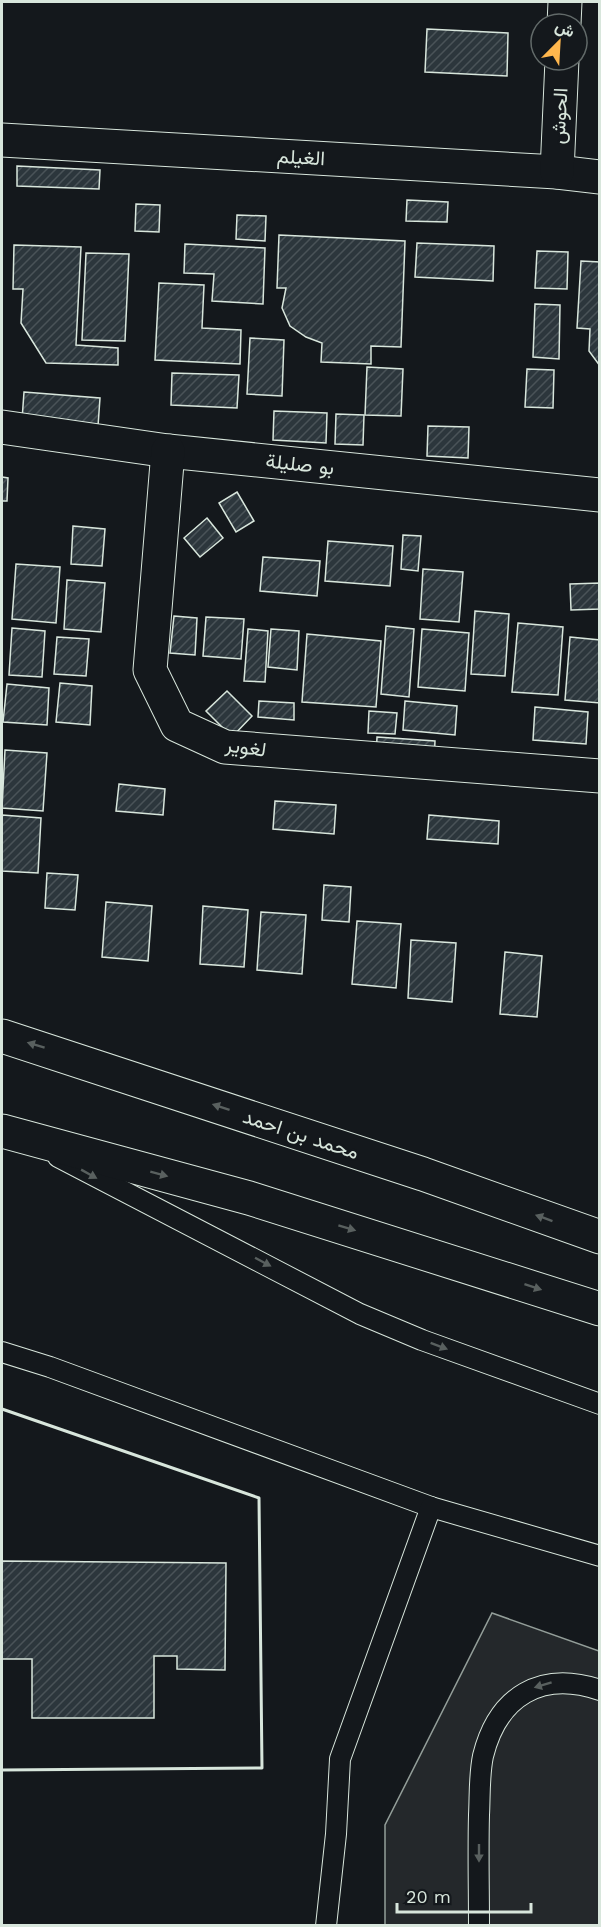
<svg xmlns="http://www.w3.org/2000/svg" width="601" height="1927" viewBox="0 0 601 1927" font-family="'Work Sans',Vazirmatn,sans-serif">
	<style>
		.parking { fill: #24282b; stroke: #939e99; stroke-width: 1.5 }
		.building { fill: url(#building-hatch); stroke: #d8e6dc; stroke-width: 1.5 }
		.lines { fill: none; stroke-linecap: round; stroke-linejoin: round }
		.service-casing { stroke: #d8e6dc; stroke-width: 22 }
		.minor-casing { stroke: #d8e6dc; stroke-width: 35 }
		.tertiary-casing { stroke: #d8e6dc; stroke-width: 35 }
		.service { stroke: #14181c; stroke-width: 20 }
		.minor { stroke: #14181c; stroke-width: 33 }
		.tertiary { stroke: #14181c; stroke-width: 33 }
		.wall { stroke: #d8e6dc; stroke-width: 3 }
		.oneway { fill: #59605f }
		.labels { text-anchor: middle; stroke-width: 4.5; stroke-linejoin: round; paint-order: stroke }
		.street-label { font-size: 20px; fill: #d8e6dc; stroke: #14181c }
	</style>
	<defs>
		<pattern id="building-hatch" width="6" height="6" patternUnits="userSpaceOnUse" patternTransform="scale(1.5)"><rect width="6" height="6" fill="#2c363c"/><path d="M-1 1l2-2M0 6l6-6M5 7l2-2" fill="none" stroke="#4a5358"/></pattern>
	</defs>
	<rect width="100%" height="100%" fill="#14181c"/>
	<polygon class="parking" points="492,1613 599,1651 599,1925 385,1926 385,1825"/>
	<g class="building">
		<polygon points="427,29 508,33 507,76 425,72"/>
		<polygon points="17,166 100,170 99,189 17,186"/>
		<polygon points="407,200 448,202 447,222 406,221"/>
		<polygon points="136,204 160,205 159,232 135,231"/>
		<polygon points="237,215 266,216 265,241 236,239"/>
		<polygon points="279,235 405,241 401,347 371,346 371,364 321,362 322,343 306,337 290,326 282,308 286,288 277,288"/>
		<polygon points="417,243 494,246 493,281 415,277"/>
		<polygon points="185,244 265,248 263,304 212,301 214,274 184,273"/>
		<polygon points="14,245 81,247 76,345 118,348 118,365 46,363 21,323 23,289 13,289"/>
		<polygon points="537,251 568,252 567,289 535,288"/>
		<polygon points="86,253 129,254 125,341 82,340"/>
		<polygon points="581,261 600,262 600,366 589,351 590,329 577,328"/>
		<polygon points="159,283 204,285 202,328 241,330 240,364 155,360"/>
		<polygon points="535,304 560,305 559,359 533,357"/>
		<polygon points="250,338 284,340 282,396 247,394"/>
		<polygon points="367,367 403,369 401,416 365,415"/>
		<polygon points="527,369 554,370 553,408 525,407"/>
		<polygon points="172,373 239,375 237,408 171,405"/>
		<polygon points="24,392 100,398 98,426 22,420"/>
		<polygon points="274,411 327,413 326,443 273,440"/>
		<polygon points="336,414 364,415 363,445 335,444"/>
		<polygon points="428,426 469,427 468,458 427,456"/>
		<polygon points="2,477 8,478 7,501 2,501"/>
		<polygon points="237,492 254,521 236,532 219,503"/>
		<polygon points="207,518 223,538 200,557 184,538"/>
		<polygon points="73,526 105,529 102,566 71,564"/>
		<polygon points="403,535 421,536 418,571 401,569"/>
		<polygon points="328,541 393,546 390,586 325,581"/>
		<polygon points="263,557 320,561 317,596 260,591"/>
		<polygon points="16,564 60,567 56,623 12,619"/>
		<polygon points="423,569 463,572 459,622 420,619"/>
		<polygon points="67,580 105,583 101,632 64,629"/>
		<polygon points="600,583 600,609 571,610 570,584"/>
		<polygon points="475,611 509,614 505,676 471,674"/>
		<polygon points="174,616 197,618 195,655 170,653"/>
		<polygon points="206,617 244,619 241,659 203,656"/>
		<polygon points="518,623 563,627 558,695 512,692"/>
		<polygon points="386,626 414,629 409,697 381,694"/>
		<polygon points="12,628 45,631 42,677 9,675"/>
		<polygon points="248,629 268,631 265,682 244,681"/>
		<polygon points="271,629 299,631 297,670 268,667"/>
		<polygon points="422,629 469,633 465,691 418,687"/>
		<polygon points="307,634 381,641 376,707 302,702"/>
		<polygon points="57,637 89,639 86,676 54,674"/>
		<polygon points="570,637 600,640 600,703 565,700"/>
		<polygon points="60,683 92,686 90,725 56,722"/>
		<polygon points="7,684 49,688 47,725 3,722"/>
		<polygon points="227,691 252,716 232,737 206,711"/>
		<polygon points="259,701 294,703 294,720 258,717"/>
		<polygon points="405,701 457,706 455,735 403,730"/>
		<polygon points="535,707 588,712 586,744 533,740"/>
		<polygon points="369,711 397,713 395,734 368,733"/>
		<polygon points="377,737 435,741 434,762 376,758"/>
		<polygon points="5,750 47,753 43,811 2,808"/>
		<polygon points="119,784 165,789 163,815 116,811"/>
		<polygon points="275,801 336,805 334,834 273,829"/>
		<polygon points="2,815 41,818 38,873 2,871"/>
		<polygon points="429,815 499,821 498,844 427,839"/>
		<polygon points="47,873 78,875 75,910 45,908"/>
		<polygon points="324,885 351,887 349,922 322,920"/>
		<polygon points="106,902 152,906 148,961 102,957"/>
		<polygon points="203,906 248,910 244,967 200,964"/>
		<polygon points="261,912 306,915 302,974 257,970"/>
		<polygon points="357,921 401,924 396,988 352,984"/>
		<polygon points="411,940 456,943 452,1002 408,998"/>
		<polygon points="505,952 542,956 537,1017 500,1014"/>
		<polygon points="2,1561 226,1563 225,1670 177,1669 177,1656 154,1656 154,1718 32,1718 32,1659 2,1659"/>
	</g>
	<g class="lines">
		<g class="service-casing">
			<g id="service">
				<polyline points="58,1157 360,1314 422,1340 600,1404"/>
				<polyline points="2,1352 50,1367 431,1507 600,1556"/>
				<polyline points="326,1926 336,1834 340,1759 431,1507"/>
				<path d="M479,1926C479,1889 478,1852 479,1815C480,1796 479,1775 483,1756C498,1696 541,1670 600,1690"/>
			</g>
		</g>
		<g class="minor-casing">
			<g id="minor">
				<polyline points="564,24 565,2"/>
				<polyline points="2,140 557,172 600,177"/>
				<polyline points="557,172 562,60"/>
				<polyline points="2,427 168,451 600,495"/>
				<polyline points="168,451 150,670 177,725 225,747 600,776"/>
			</g>
		</g>
		<g class="tertiary-casing">
			<g id="tertiary">
				<polyline points="2,1036 423,1174 600,1237"/>
				<polyline points="2,1131 249,1198 600,1309"/>
			</g>
		</g>
		<use href="#service" class="service"/>
		<use href="#minor" class="minor"/>
		<use href="#tertiary" class="tertiary"/>
		<polyline class="wall" points="2,1409 259,1498 262,1768 2,1770"/>
	</g>
	<defs><path id="oneway-solid" d="M-6-.8H1V-3.2L6.5 0L1 3.2V.8H-6Z" transform="scale(1.5)"/></defs>
	<g class="oneway">
		<use href="#oneway-solid" transform="translate(36 1045) rotate(-163)"/>
		<use href="#oneway-solid" transform="translate(221 1107) rotate(-162)"/>
		<use href="#oneway-solid" transform="translate(89 1174) rotate(29)"/>
		<use href="#oneway-solid" transform="translate(159 1174) rotate(15)"/>
		<use href="#oneway-solid" transform="translate(544 1218) rotate(-160)"/>
		<use href="#oneway-solid" transform="translate(347 1228) rotate(17)"/>
		<use href="#oneway-solid" transform="translate(263 1262) rotate(28)"/>
		<use href="#oneway-solid" transform="translate(533 1287) rotate(18)"/>
		<use href="#oneway-solid" transform="translate(439 1346) rotate(21)"/>
		<use href="#oneway-solid" transform="translate(543 1685) rotate(163)"/>
		<use href="#oneway-solid" transform="translate(479 1853) rotate(90)"/>
	</g>
	<g class="labels">
		<g class="street-label">
			<text transform="translate(559 116) rotate(-87)" y="7">الحوش</text>
			<text transform="translate(301 157) rotate(3)" y="7">الغيلم</text>
			<text transform="translate(300 464) rotate(6)" y="7">بو صليلة</text>
			<text transform="translate(246 747) rotate(8)" y="7">لغوير</text>
			<text transform="translate(301 1134) rotate(18)" y="7">محمد بن احمد</text>
		</g>
	</g>
	<rect width="601" height="1927" fill="none" stroke="#d8e6dc" stroke-width="6"/>
	<g transform="translate(559 42) rotate(24)"><circle r="28" fill="#14181c" stroke="#626a69" stroke-width="1.5"/>
	<path d="M0-4.5L10 22L0 15L-10 22Z" fill="#ffb74d"/>
	<text y="-9" font-size="16" font-weight="bold" text-anchor="middle" fill="#d8e6dc">ش</text>
	</g>
	<path d="M397 1903v9h134v-9" fill="none" stroke="#d8e6dc" stroke-width="3"/>
	<text x="406" y="1903" font-size="18" fill="#d8e6dc" stroke="#14181c" stroke-width="4.5" paint-order="stroke">20 m</text>
</svg>
